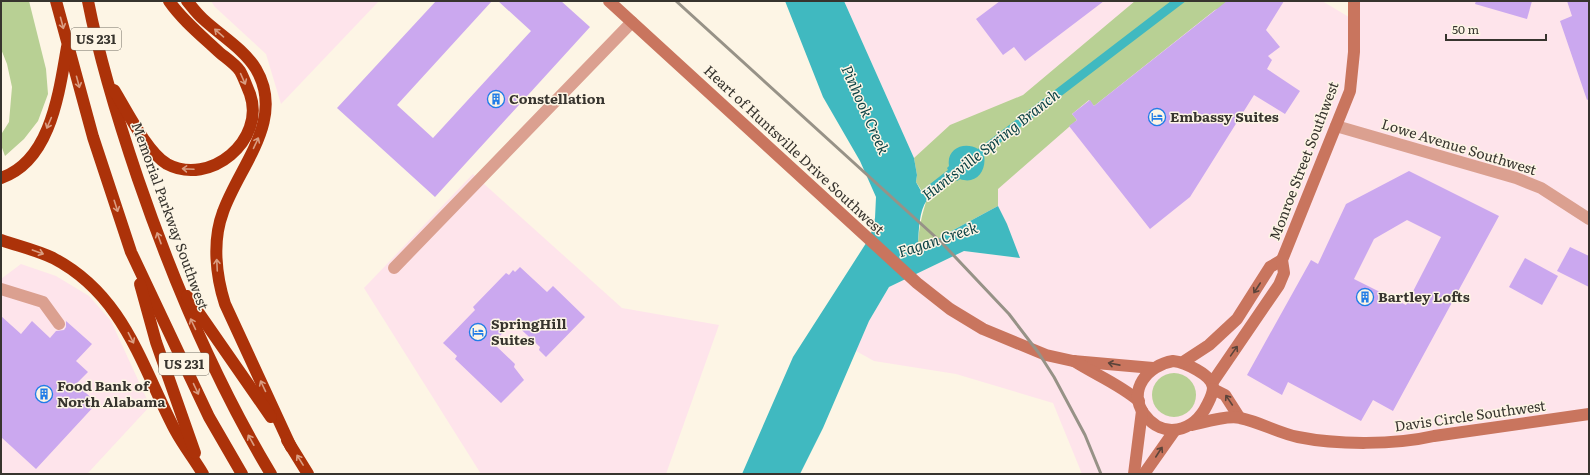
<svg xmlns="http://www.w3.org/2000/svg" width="1590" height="475" viewBox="0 0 1590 475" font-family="Literata,serif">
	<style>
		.commercial { fill: #fee4eb }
		.green { fill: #b8d094 }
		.water { fill: #40b9c0 }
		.building { fill: #cba8ef; fill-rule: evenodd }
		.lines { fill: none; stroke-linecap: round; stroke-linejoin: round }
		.street { stroke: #dba090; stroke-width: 12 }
		.secondary { stroke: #c9755e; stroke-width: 12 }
		.highway { stroke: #ac3209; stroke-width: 12 }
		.rail { stroke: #979287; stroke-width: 3 }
		.oneway { stroke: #d99d82 }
		.oneway2 { stroke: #5c443a }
		.labels { text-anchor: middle; stroke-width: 3; stroke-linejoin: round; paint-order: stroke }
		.shield { fill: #fdf5e5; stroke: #726e65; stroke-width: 1 }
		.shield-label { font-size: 13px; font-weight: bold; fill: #37342e }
		.poi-label { font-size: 14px; font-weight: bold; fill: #37342e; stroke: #fdf5e5; text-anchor: start }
		.street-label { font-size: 14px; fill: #37342e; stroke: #fdf5e5 }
		.water-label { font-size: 15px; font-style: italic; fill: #0c4346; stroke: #fdf5e5 }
	</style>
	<rect width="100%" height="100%" fill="#fdf5e5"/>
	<g class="commercial">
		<polygon points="211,1 379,1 281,104 266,54 215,7"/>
		<polygon points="844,1 1322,1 1354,20 1354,1 1589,1 1589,474 1082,474 1053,403 956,374 874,361 856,351 869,321 889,287 964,251 1019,258 1007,224 917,175 914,158"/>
		<polygon points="473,174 622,308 719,325 666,474 481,474 364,288"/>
		<polygon points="21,264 56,276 89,296 111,321 150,406 87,474 1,474 1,279"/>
	</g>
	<g class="green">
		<polygon points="1,1 29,1 46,69 48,94 38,121 24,139 5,156 1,145 2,133 9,122 12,87 7,64 1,49"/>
		<path d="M1135,1H1241L1215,10L1094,106L1089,100L1072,114L1077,120L998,189V206L944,235L928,246L922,247L918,243C919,227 922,214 927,199L916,182L917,175L914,158L950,125L1023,95Z"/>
		<circle cx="1174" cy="395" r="22"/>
	</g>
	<path class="water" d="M785,1H844L914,158L917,175L916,182L921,191L948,170L947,168L949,166C946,148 965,141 978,149L1171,1H1186L984,155C987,171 976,185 960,179L957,181L955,178C947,185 933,191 927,200C919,211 919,229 918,243L922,247L928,246L944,235L998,206L1007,224L1020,258L964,251L889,287L869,321L823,428L800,474H742L793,357L870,237L875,218L876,197L860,161L823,97Z"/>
	<g class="building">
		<polygon points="436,1 492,1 397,105 433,138 531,31 498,1 561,1 590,27 435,197 337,108"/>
		<polygon points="1000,1 1104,1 1025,61 1014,47 1003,55 976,19"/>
		<polygon points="1227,1 1284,1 1266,30 1280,47 1268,56 1272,60 1267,69 1300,91 1285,114 1254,95 1190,197 1150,229 1069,126 1077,120 1072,114 1090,100 1094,106"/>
		<polygon points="1476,1 1532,1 1527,19 1475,4"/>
		<polygon points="1567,1 1589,1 1589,99 1587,100 1560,21 1572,16"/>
		<path d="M1409,171L1499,216L1393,411L1373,400L1361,421L1288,382L1282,395L1247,375L1311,260L1318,264L1346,204ZM1407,220L1441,237L1406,305L1354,279L1374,239Z"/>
		<polygon points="1570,247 1589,256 1589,287 1557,271"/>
		<polygon points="1525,258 1558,276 1542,305 1509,287"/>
		<polygon points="520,267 547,292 553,286 585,317 546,357 539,350 540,347 513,322 493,343 515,364 514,367 524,380 501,403 455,359 457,356 443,343 475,310 473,307 506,273 509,275 513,270 515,272"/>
		<polygon points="1,316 21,334 32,321 50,338 56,331 64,330 66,327 66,321 92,344 76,361 88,372 76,384 97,403 36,469 1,437"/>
	</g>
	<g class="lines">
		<g class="street">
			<polyline points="1336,126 1516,178 1541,188 1589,219"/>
			<polyline points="394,268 632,22"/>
			<polyline points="1,289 43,302 59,324"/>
		</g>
		<g class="secondary">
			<polyline points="609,1 917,283 950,309 983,329 1046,355 1073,361 1153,368"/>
			<path d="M1074,361C1096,375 1119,384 1139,401"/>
			<path d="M1173,361C1184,362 1213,375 1213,388C1213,394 1209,401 1207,405C1194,432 1163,440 1144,414C1127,390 1148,365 1173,361Z"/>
			<polyline points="1183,362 1209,345 1237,319 1270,267 1282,260"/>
			<polyline points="1212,383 1279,285 1284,273 1282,260 1350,91 1354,52 1354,1"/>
			<polyline points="1213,389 1225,395 1239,417"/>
			<path d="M1192,425C1205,422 1228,415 1240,418C1260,422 1278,433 1298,437C1337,445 1395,445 1434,436L1589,414"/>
			<polyline points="1134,474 1142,411"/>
			<polyline points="1144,474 1175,430"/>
		</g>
		<g class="highway">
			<polyline points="56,1 93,137 131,252 209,417 242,474"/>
			<path d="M88,1C100,62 118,120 138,179C173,281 215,381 271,474"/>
			<path d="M187,1C192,7 197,14 203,19C220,35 244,49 256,69C286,120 239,166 223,212C212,241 216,276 225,304L291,447"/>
			<path d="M114,90C127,111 147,152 167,164C210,187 266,140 250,94C247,87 244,78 240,71C235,64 226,58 220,53C202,36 183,21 169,1"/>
			<path d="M1,178C51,161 59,92 67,47"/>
			<path d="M1,240C18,246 36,250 53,258C124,295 141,365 175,430C183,445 194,459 203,474"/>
			<polyline points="140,284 156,342 195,453"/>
			<polyline points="187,296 271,417"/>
			<polyline points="287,440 308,474"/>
		</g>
		<polyline class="rail" points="676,1 941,242 1009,314 1038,352 1054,377 1085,435 1101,474"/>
	</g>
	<defs><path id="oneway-shaft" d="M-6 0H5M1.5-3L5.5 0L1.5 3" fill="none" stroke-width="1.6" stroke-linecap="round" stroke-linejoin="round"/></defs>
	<g class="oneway">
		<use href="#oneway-shaft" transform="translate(62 23) rotate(75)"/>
		<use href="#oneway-shaft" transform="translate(219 33) rotate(-139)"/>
		<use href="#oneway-shaft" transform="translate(243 79) rotate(66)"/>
		<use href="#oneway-shaft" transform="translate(78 82) rotate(75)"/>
		<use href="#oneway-shaft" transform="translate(49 123) rotate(113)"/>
		<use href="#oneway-shaft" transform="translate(256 143) rotate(-65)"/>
		<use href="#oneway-shaft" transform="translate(188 169) rotate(-177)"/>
		<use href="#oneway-shaft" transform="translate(116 206) rotate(72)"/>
		<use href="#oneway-shaft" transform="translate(159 238) rotate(-110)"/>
		<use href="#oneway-shaft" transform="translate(38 252) rotate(20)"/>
		<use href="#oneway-shaft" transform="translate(217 265) rotate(-93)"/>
		<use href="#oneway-shaft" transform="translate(193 324) rotate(-115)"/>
		<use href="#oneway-shaft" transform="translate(131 338) rotate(63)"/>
		<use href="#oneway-shaft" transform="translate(263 386) rotate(-115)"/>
		<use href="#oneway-shaft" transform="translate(196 389) rotate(65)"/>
		<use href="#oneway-shaft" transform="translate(251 440) rotate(-119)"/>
		<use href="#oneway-shaft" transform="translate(300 460) rotate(-122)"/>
	</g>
	<g class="oneway2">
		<use href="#oneway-shaft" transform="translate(1257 288) rotate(123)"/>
		<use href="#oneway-shaft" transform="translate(1234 351) rotate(-55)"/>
		<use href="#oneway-shaft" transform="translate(1114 364) rotate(-169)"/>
		<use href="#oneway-shaft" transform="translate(1229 400) rotate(-124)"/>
		<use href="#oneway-shaft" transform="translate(1159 452) rotate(-57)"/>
	</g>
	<defs>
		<g id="building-ring" transform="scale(0.9)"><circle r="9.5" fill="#fdf5e5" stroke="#227de7" stroke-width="1.5"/><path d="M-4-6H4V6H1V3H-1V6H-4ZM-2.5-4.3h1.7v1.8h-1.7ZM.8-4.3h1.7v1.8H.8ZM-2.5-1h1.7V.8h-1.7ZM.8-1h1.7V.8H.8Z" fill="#227de7"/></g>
		<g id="hotel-ring" transform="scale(0.9)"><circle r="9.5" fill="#fdf5e5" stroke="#227de7" stroke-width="1.5"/><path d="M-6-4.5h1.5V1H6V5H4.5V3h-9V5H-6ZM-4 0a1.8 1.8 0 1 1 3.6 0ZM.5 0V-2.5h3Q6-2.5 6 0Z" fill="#227de7"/></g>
	</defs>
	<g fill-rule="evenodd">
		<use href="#building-ring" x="496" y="99"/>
		<use href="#hotel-ring" x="1157" y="117"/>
		<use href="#building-ring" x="1365" y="297"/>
		<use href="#hotel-ring" x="478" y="332"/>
		<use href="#building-ring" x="44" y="394"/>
	</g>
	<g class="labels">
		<g class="shield">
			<rect x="71" y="28" width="50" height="22" rx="3"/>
			<rect x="159" y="353" width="50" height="22" rx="3"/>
		</g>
		<g class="shield-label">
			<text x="96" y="44">US 231</text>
			<text x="184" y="369">US 231</text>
		</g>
		<g class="poi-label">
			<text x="509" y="104">Constellation</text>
			<text x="1170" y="122">Embassy Suites</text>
			<text x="1378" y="302">Bartley Lofts</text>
			<text x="491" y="329">SpringHill<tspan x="491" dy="16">Suites</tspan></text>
			<text x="57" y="391">Food Bank of<tspan x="57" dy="16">North Alabama</tspan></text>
		</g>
		<g class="street-label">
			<text transform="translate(1459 147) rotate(17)" y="5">Lowe Avenue Southwest</text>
			<text transform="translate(794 150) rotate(43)" y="5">Heart of Huntsville Drive Southwest</text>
			<text transform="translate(1304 161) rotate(-69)" y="5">Monroe Street Southwest</text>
			<text transform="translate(170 216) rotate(70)" y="5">Memorial Parkway Southwest</text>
			<text transform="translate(1470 416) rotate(-8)" y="5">Davis Circle Southwest</text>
		</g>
		<g class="water-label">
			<text transform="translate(865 110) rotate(66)" y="5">Pinhook Creek</text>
			<text transform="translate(991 145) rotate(-38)" y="5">Huntsville Spring Branch</text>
			<text transform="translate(938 240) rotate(-18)" y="5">Fagan Creek</text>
		</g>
	</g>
	<rect width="1590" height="475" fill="none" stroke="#37342e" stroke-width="4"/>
	<path d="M1446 34v6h100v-6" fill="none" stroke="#37342e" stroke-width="2"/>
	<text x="1452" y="34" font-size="12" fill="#37342e" stroke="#fdf5e5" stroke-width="3" paint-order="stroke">50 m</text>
</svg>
